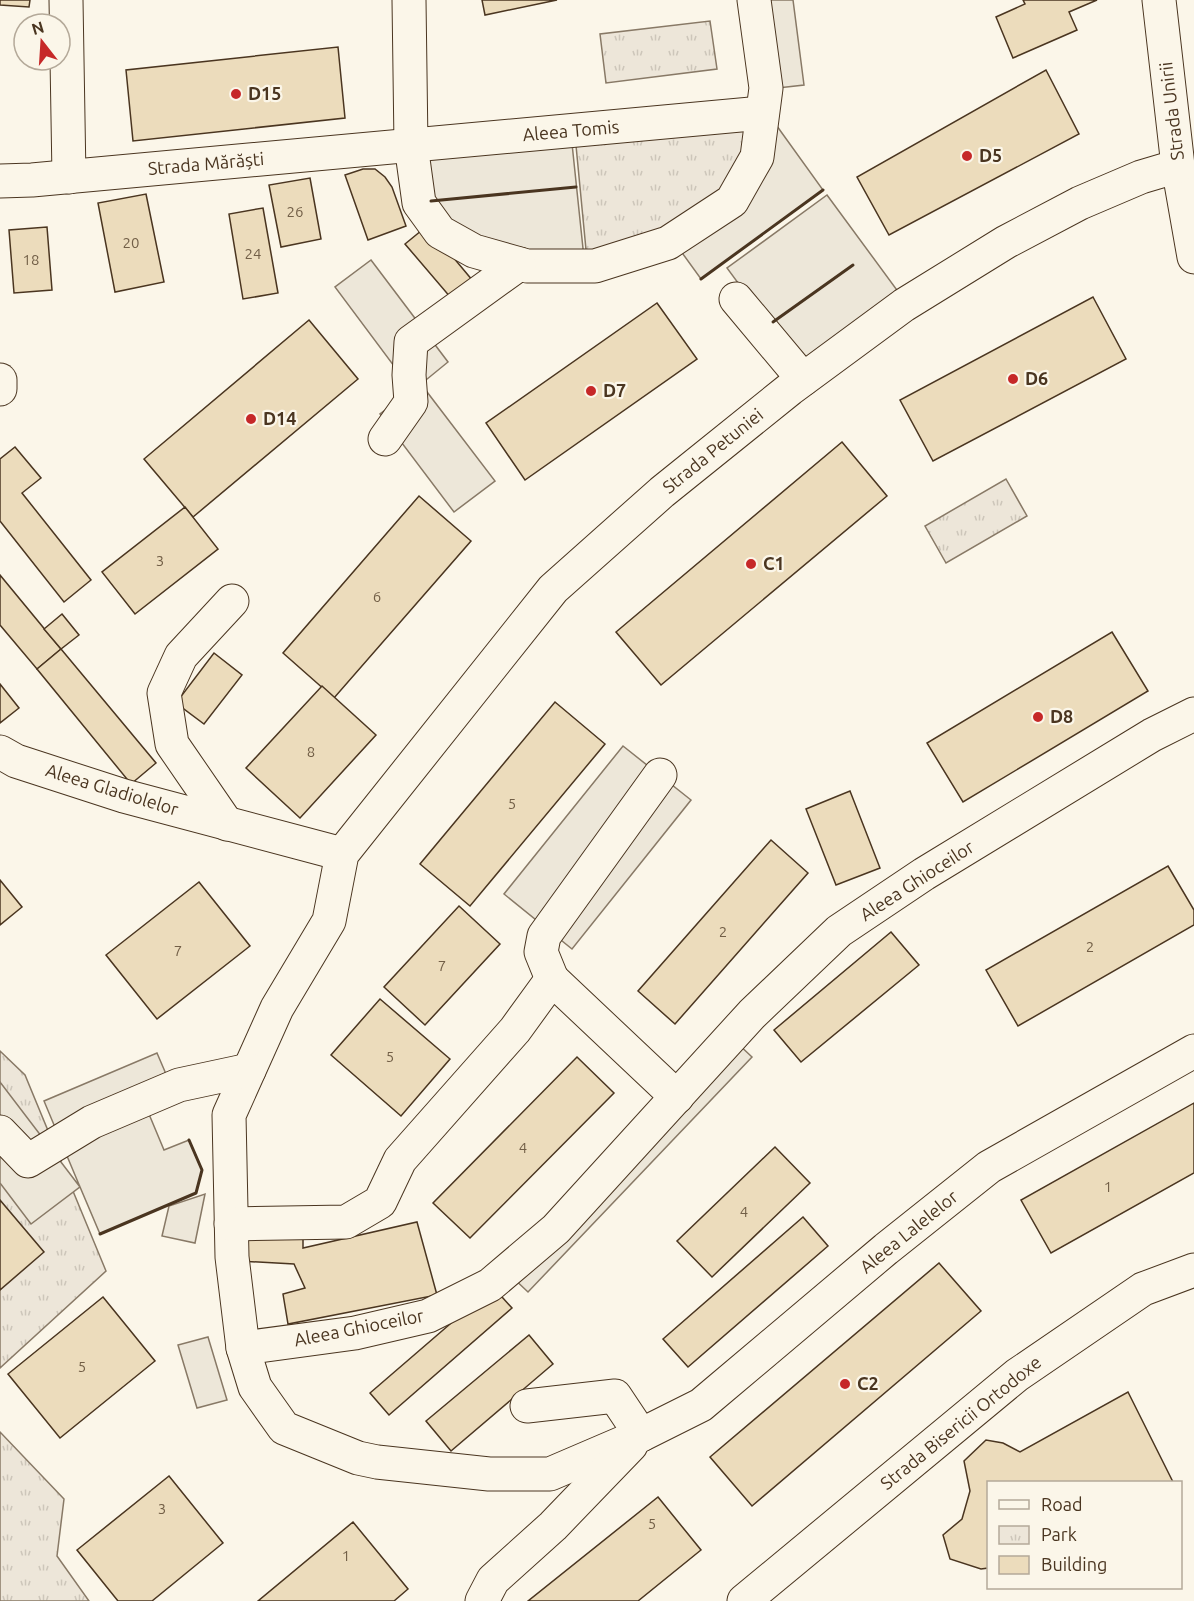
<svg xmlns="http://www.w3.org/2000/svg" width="1194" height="1601" viewBox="0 0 1194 1601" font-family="Ubuntu,sans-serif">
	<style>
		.park { fill: url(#park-tufts); stroke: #887966; stroke-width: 1.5 }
		.parking { fill: #ede7d9; stroke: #887966; stroke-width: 1.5 }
		.building { fill: #ecdcbc; stroke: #4a3520; stroke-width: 1.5 }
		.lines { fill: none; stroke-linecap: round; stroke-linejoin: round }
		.minor-casing { stroke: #4a3520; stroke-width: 35 }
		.minor { stroke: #fbf6e9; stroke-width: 33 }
		.wall { stroke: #4a3520; stroke-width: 3 }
		.poi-dot { fill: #c62828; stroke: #fbf6e9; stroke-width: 2 }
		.labels { text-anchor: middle; stroke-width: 4.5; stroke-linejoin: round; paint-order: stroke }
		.number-label { font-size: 15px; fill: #725f47 }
		.poi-label { font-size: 18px; font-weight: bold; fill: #4a3520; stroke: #fbf6e9; text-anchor: start }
		.street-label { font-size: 18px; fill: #4a3520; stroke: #fbf6e9 }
	</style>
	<defs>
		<pattern id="park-tufts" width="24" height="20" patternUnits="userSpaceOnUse" patternTransform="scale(1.5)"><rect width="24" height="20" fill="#ede6d9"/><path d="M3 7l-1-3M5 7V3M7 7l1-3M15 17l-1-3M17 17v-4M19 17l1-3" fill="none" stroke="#cdc6ba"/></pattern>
	</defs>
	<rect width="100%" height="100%" fill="#fbf6e9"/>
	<g class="park">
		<polygon points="710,21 717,69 606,83 600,34"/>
		<polygon points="753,118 751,155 696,218 587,260 575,135"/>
		<polygon points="1006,479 1027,516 946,563 925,526"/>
		<polygon points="0,1051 25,1075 106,1271 0,1368"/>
		<polygon points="0,1432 64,1499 57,1556 89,1601 0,1601"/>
	</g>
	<g class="parking">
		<polygon points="757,0 793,0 804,85 769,89"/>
		<polygon points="769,115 823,190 701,279 675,243 737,200"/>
		<polygon points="571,134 584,258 532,264 442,228 416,148"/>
		<polygon points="827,195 905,301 805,374 727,268"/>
		<polygon points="371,260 448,362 421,384 495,481 454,512 380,414 412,390 335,287"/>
		<polygon points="623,746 691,800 572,949 504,894"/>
		<polygon points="735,1041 752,1057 528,1292 510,1275"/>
		<polygon points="157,1053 175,1095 146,1107 164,1150 189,1140 202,1170 196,1193 100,1234 80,1187 31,1224 0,1183 0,1082 80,1187 44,1101"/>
		<polygon points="205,1194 195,1243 162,1236 169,1206"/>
		<polygon points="208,1337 227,1400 197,1408 178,1345"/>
	</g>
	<g class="building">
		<polygon points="0,0 30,0 29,7 0,5"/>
		<polygon points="482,0 557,0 485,15"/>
		<polygon points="1023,0 1097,0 1069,12 1077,30 1013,58 996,17 1025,4"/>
		<polygon points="338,47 345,118 133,141 126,70"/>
		<polygon points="1046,70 1079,134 889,235 857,177"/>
		<polygon points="363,169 375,169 385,177 392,187 406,226 368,240 345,175"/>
		<polygon points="310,178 321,239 281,247 269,185"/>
		<polygon points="146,194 164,282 115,292 98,203"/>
		<polygon points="263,208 278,293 243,299 229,214"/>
		<polygon points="427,226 478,287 457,305 405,244"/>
		<polygon points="47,227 52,290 14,293 9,230"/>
		<polygon points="1093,297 1126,359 933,461 900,400"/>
		<polygon points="657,303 697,359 525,480 486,423"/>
		<polygon points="309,320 358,379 193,517 144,459"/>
		<polygon points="842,442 887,496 661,685 616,632"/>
		<polygon points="15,447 41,478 22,493 91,580 64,602 0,521 0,459"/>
		<polygon points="419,496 471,541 334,698 283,653"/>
		<polygon points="185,507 218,549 135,614 102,572"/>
		<polygon points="0,575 61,649 37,669 0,625"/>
		<polygon points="62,614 79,635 61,649 44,629"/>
		<polygon points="1112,632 1148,691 963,802 927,743"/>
		<polygon points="61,649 156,763 131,784 37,669"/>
		<polygon points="214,653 242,675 204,724 176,703"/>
		<polygon points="0,684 19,708 0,723"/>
		<polygon points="322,686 376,735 300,818 246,768"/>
		<polygon points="555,702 605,744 470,906 420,864"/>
		<polygon points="850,791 880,868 836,885 806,809"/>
		<polygon points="771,840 808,873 675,1024 638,991"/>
		<polygon points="1168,866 1194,910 1194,925 1018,1026 986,970"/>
		<polygon points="0,880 22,907 0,925"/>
		<polygon points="199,882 250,946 157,1019 106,955"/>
		<polygon points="459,906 500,944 425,1025 384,987"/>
		<polygon points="891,932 919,965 801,1062 774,1030"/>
		<polygon points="380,999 450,1059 401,1116 331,1055"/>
		<polygon points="577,1057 614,1093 470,1238 433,1203"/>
		<polygon points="1194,1103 1194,1173 1051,1253 1021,1200"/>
		<polygon points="775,1147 810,1183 712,1277 677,1241"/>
		<polygon points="0,1200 44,1252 0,1290"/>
		<polygon points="803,1217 828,1246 688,1367 663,1339"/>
		<polygon points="417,1222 437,1295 288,1324 283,1294 305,1288 294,1264 239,1261 241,1233 303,1232 303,1248"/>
		<polygon points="939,1263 981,1311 752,1506 710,1457"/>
		<polygon points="493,1287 512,1308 389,1415 370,1393"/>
		<polygon points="103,1297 155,1361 60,1438 8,1374"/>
		<polygon points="529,1335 553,1364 451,1451 426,1421"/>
		<polygon points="1128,1392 1173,1482 988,1482 988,1568 981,1569 950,1559 943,1535 962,1519 970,1491 964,1461 986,1440 1003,1443 1020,1452"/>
		<polygon points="169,1476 223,1543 152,1601 118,1601 77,1550"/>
		<polygon points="658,1497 701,1550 638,1601 528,1601"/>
		<polygon points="353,1522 408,1589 394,1601 258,1601"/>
	</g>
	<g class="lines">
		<g class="minor-casing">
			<g id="minor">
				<polyline points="66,0 69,177"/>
				<polyline points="409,0 411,145 419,203 440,232 474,251 527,266 595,266 668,243 732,201 757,157 766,88 754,0"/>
				<polyline points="1159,0 1178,166 1194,257"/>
				<polyline points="1178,166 1141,177 1080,203 1006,242 904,305 790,389 662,492 553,589 342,854 329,921 277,1008 229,1115 232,1257 243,1348 255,1387 284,1428 358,1458 377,1462 489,1474 550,1474 641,1435 701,1405 886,1249 989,1167 1194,1051"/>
				<polyline points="0,181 32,180 762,113"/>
				<polyline points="736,299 803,379"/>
				<polyline points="0,380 0,389"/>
				<polyline points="385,439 411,402 409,375 411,342 519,264"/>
				<polyline points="0,752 16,761 124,796 342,854"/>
				<polyline points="227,824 172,744 164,693 181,656 232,601"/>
				<polyline points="552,979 541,952 544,936 660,775"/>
				<polyline points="0,1132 28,1161 92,1122 179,1085 249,1070"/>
				<polyline points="231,1224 346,1222 380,1202 400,1160 515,1030 552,979 677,1097"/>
				<polyline points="243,1348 355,1333 428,1316 490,1285 556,1229 752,1014 839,931 924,874 1152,735 1194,714"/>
				<polyline points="527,1406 615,1396 641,1435"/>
				<polyline points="482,1601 493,1580 553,1526 631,1445"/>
				<polyline points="744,1601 1017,1375 1143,1289 1194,1270"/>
			</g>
		</g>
		<use href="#minor" class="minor"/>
		<g class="wall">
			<polyline points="431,201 576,187"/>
			<polyline points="701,279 823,190"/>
			<polyline points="773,322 853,265"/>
			<polyline points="100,1234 196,1193 202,1170 189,1140"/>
		</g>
	</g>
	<g class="poi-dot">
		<circle cx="236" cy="94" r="6"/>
		<circle cx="967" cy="156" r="6"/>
		<circle cx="1013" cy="379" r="6"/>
		<circle cx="591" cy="391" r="6"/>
		<circle cx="251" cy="419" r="6"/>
		<circle cx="751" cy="564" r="6"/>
		<circle cx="1038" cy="717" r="6"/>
		<circle cx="845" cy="1384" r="6"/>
	</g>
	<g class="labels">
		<g class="number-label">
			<text x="295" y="217">26</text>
			<text x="131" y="248">20</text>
			<text x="253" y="259">24</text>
			<text x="31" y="265">18</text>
			<text x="160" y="566">3</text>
			<text x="377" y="602">6</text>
			<text x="311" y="757">8</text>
			<text x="512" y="809">5</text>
			<text x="723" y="937">2</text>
			<text x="1090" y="952">2</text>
			<text x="178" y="956">7</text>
			<text x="442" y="971">7</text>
			<text x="390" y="1062">5</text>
			<text x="523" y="1153">4</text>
			<text x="1108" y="1192">1</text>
			<text x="744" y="1217">4</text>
			<text x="82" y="1372">5</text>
			<text x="162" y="1514">3</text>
			<text x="652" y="1529">5</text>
			<text x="346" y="1561">1</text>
		</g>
		<g class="poi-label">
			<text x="248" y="100">D15</text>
			<text x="979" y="162">D5</text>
			<text x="1025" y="385">D6</text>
			<text x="603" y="397">D7</text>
			<text x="263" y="425">D14</text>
			<text x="763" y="570">C1</text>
			<text x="1050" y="723">D8</text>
			<text x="857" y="1390">C2</text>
		</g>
		<g class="street-label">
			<text transform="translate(1172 111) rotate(-97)" y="6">Strada Unirii</text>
			<text transform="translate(571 131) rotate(-5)" y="6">Aleea Tomis</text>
			<text transform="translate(206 164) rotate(-5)" y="6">Strada Mărăști</text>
			<text transform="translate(713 451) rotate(-39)" y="6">Strada Petuniei</text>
			<text transform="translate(112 790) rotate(17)" y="6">Aleea Gladiolelor</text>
			<text transform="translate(917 881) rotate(-33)" y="6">Aleea Ghioceilor</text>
			<text transform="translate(909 1232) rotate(-39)" y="6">Aleea Lalelelor</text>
			<text transform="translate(359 1328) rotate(-11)" y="6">Aleea Ghioceilor</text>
			<text transform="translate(961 1423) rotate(-39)" y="6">Strada Bisericii Ortodoxe</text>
		</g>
	</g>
	<rect x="987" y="1481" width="195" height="108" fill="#fbf6e9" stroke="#b4a999" stroke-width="1.5"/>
	<rect x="999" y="1500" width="30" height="9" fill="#fbf6e9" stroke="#b4a999" stroke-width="1.5"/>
	<text x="1041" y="1511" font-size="18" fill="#4a3520">Road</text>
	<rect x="999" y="1526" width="30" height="18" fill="url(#park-tufts)" stroke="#b4a999" stroke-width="1.5"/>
	<text x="1041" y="1541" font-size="18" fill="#4a3520">Park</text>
	<rect x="999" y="1556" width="30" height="18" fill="#ecdcbc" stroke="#b4a999" stroke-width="1.5"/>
	<text x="1041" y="1571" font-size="18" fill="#4a3520">Building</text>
	<g transform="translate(42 42) rotate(343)"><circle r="28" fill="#fbf6e9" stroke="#b4a999" stroke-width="1.5"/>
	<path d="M0-4.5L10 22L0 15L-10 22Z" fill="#c62828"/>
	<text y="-9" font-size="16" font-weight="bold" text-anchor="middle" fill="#4a3520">N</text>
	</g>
</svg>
